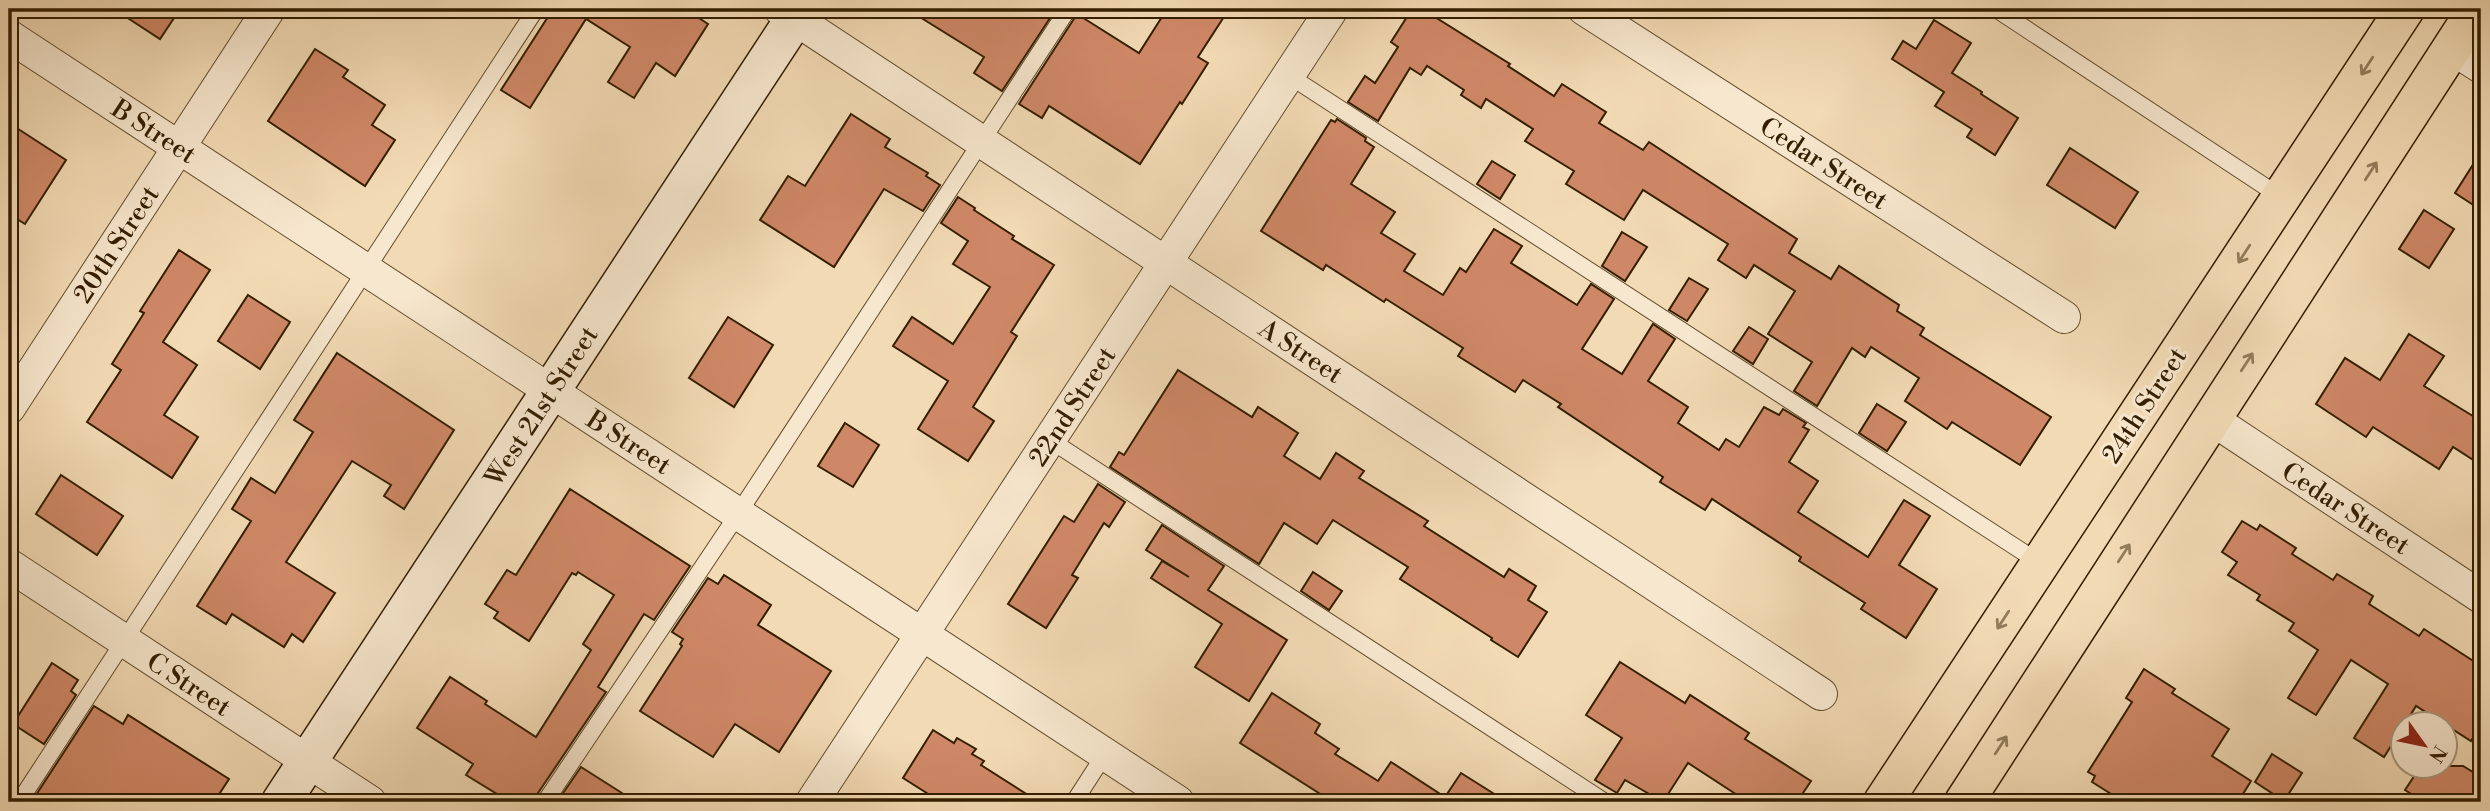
<svg xmlns="http://www.w3.org/2000/svg" width="2490" height="811" viewBox="0 0 2490 811" font-family="'Libre Bodoni',serif">
	<style>
		.building { fill: #cf8867; stroke: #331e00; stroke-width: 2 }
		.lines { fill: none; stroke-linecap: round; stroke-linejoin: round }
		.lane-casing { stroke: #634d2d; stroke-width: 18 }
		.street-casing { stroke: #634d2d; stroke-width: 34 }
		.secondary-casing { stroke: #331e00; stroke-width: 41 }
		.primary-casing { stroke: #331e00; stroke-width: 41 }
		.lane { stroke: #f7e7ce; stroke-width: 16 }
		.street { stroke: #f7e7ce; stroke-width: 32 }
		.secondary { stroke: #f7e7ce; stroke-width: 38 }
		.primary { stroke: #f2dab4; stroke-width: 38 }
		.oneway { stroke: #927c5a }
		.labels { text-anchor: middle; stroke-width: 6; stroke-linejoin: round; paint-order: stroke }
		.street-label { font-size: 26px; fill: #331e00; stroke: #f7e7ce }
	</style>
	<rect width="100%" height="100%" fill="#f2dab4"/>
	<filter id="stains"><feTurbulence type="fractalNoise" baseFrequency=".00286" numOctaves="4"/><feColorMatrix values="0 0 0 0 .2 0 0 0 0 .09 0 0 0 0 .02 0 0 0 .5 -.17"/></filter>
	<radialGradient id="worn" r=".72"><stop offset=".6" stop-color="#630" stop-opacity="0"/><stop offset="1" stop-color="#630" stop-opacity=".3"/></radialGradient>
	<g class="building">
		<polygon points="114,9 180,9 160,39"/>
		<polygon points="553,9 617,9 630,16 634,9 685,9 708,24 675,76 656,63 634,98 608,82 630,47 586,19 530,108 501,90"/>
		<polygon points="907,9 1056,9 1002,91 974,73 984,57"/>
		<polygon points="1167,9 1229,9 1198,57 1208,63 1182,104 1180,102 1140,164 1049,106 1042,118 1019,104 1077,14 1139,53"/>
		<polygon points="1412,9 1422,9 1510,64 1508,66 1554,96 1562,84 1606,112 1599,123 1643,150 1649,142 1797,239 1789,253 1831,279 1839,266 1899,305 1897,311 1924,328 1920,335 2051,417 2020,465 1952,422 1947,429 1905,401 1919,378 1871,347 1865,357 1852,348 1817,406 1794,391 1812,362 1768,334 1795,291 1754,265 1746,278 1718,260 1728,244 1643,190 1624,220 1566,184 1574,171 1525,141 1533,129 1486,99 1481,108 1461,95 1464,90 1427,66 1421,75 1410,68 1378,121 1348,102 1365,76 1375,83 1398,47 1391,42"/>
		<polygon points="1934,20 1971,43 1952,73 1982,92 1981,94 2018,118 1995,155 1967,137 1972,129 1935,106 1944,92 1892,59 1903,41 1916,49"/>
		<polygon points="315,49 348,70 343,77 385,105 372,125 395,140 365,186 268,121"/>
		<polygon points="851,114 890,139 885,147 928,173 926,176 940,185 923,211 884,189 834,267 760,220 788,176 805,186"/>
		<polygon points="1337,119 1366,138 1365,141 1374,147 1351,184 1395,212 1381,233 1415,254 1404,271 1443,295 1460,268 1466,272 1494,229 1522,246 1511,263 1577,305 1591,284 1614,299 1582,349 1622,374 1653,324 1675,339 1648,381 1688,407 1678,423 1719,450 1726,439 1739,447 1764,407 1779,415 1783,409 1806,423 1803,427 1809,430 1789,462 1818,481 1798,512 1868,557 1904,500 1930,516 1899,565 1937,589 1906,638 1861,609 1865,603 1799,561 1801,557 1712,499 1705,510 1660,482 1663,477 1558,407 1561,404 1523,380 1515,392 1458,356 1463,348 1386,299 1384,302 1326,265 1323,270 1261,231 1331,120 1335,122"/>
		<polygon points="9,123 66,160 25,224 9,214"/>
		<polygon points="2070,148 2138,192 2115,228 2047,185"/>
		<polygon points="2481,152 2481,210 2455,193"/>
		<polygon points="1492,161 1515,175 1500,199 1477,184"/>
		<polygon points="958,197 975,208 974,210 1014,236 1012,239 1054,265 1011,332 1017,336 973,407 994,421 968,461 918,429 948,381 893,346 912,317 953,344 990,287 953,264 968,241 941,223"/>
		<polygon points="2424,210 2454,229 2429,268 2399,249"/>
		<polygon points="1622,232 1647,247 1625,281 1602,266"/>
		<polygon points="179,250 210,270 163,342 197,365 164,415 198,437 172,478 87,422 121,370 112,364 144,313 140,311"/>
		<polygon points="1689,278 1708,289 1687,321 1669,310"/>
		<polygon points="248,295 290,322 260,369 218,341"/>
		<polygon points="728,317 773,345 734,407 689,378"/>
		<polygon points="1749,327 1768,339 1753,364 1733,351"/>
		<polygon points="2409,334 2444,356 2424,386 2481,421 2481,465 2453,447 2439,469 2373,427 2366,437 2316,404 2345,358 2380,380"/>
		<polygon points="337,353 454,430 404,509 384,496 391,485 352,461 286,562 335,593 303,642 292,634 284,647 232,614 226,624 197,606 251,521 232,509 251,478 275,493 313,432 294,420"/>
		<polygon points="1178,370 1252,417 1258,407 1298,433 1284,456 1320,479 1336,453 1364,471 1359,478 1428,521 1424,526 1504,577 1509,569 1536,586 1528,600 1547,612 1518,657 1491,640 1492,638 1400,579 1408,567 1333,520 1317,544 1284,523 1259,564 1110,467 1119,452 1124,455"/>
		<polygon points="1877,404 1906,422 1887,451 1859,433"/>
		<polygon points="845,423 879,445 853,487 818,466"/>
		<polygon points="61,475 123,516 97,555 36,514"/>
		<polygon points="1098,484 1125,502 1109,527 1104,523 1072,575 1078,578 1046,628 1008,604 1064,516 1074,522"/>
		<polygon points="570,489 690,566 654,620 644,614 598,687 606,692 536,796 535,802 510,802 466,775 473,764 417,728 450,677 487,701 485,704 536,737 591,650 583,644 614,595 578,572 576,575 572,573 529,641 494,618 498,612 485,604 507,570 516,575"/>
		<polygon points="2242,521 2257,530 2260,525 2296,548 2292,554 2333,580 2337,574 2373,596 2369,604 2419,636 2424,629 2481,666 2481,725 2471,741 2416,706 2405,724 2403,724 2403,727 2384,757 2354,738 2388,684 2351,660 2316,715 2288,698 2318,650 2289,631 2294,623 2257,600 2260,595 2228,575 2237,562 2222,552"/>
		<polygon points="1162,525 1224,566 1208,590 1287,640 1249,701 1195,667 1222,624 1151,578 1162,561 1189,577 1146,550"/>
		<polygon points="1313,572 1342,591 1329,610 1301,591"/>
		<polygon points="724,575 771,605 758,625 831,671 779,752 735,724 713,757 640,711 682,646 680,644 683,639 672,632 708,578 718,584"/>
		<polygon points="1620,662 1685,703 1690,695 1749,733 1745,739 1811,781 1797,802 1748,802 1688,763 1663,802 1625,780 1617,793 1595,780 1622,738 1586,715"/>
		<polygon points="52,663 78,680 71,691 76,695 44,744 13,724"/>
		<polygon points="2144,669 2175,689 2172,693 2229,729 2212,756 2251,781 2238,802 2124,802 2092,782 2095,776 2088,772 2132,702 2126,698"/>
		<polygon points="1272,693 1320,724 1315,733 1339,749 1335,754 1378,781 1391,762 1445,797 1461,773 1507,802 1333,802 1240,743"/>
		<polygon points="94,706 123,724 128,715 229,779 214,802 47,802 36,795"/>
		<polygon points="933,730 954,743 957,738 976,749 972,754 984,761 981,765 1039,802 941,802 903,778"/>
		<polygon points="2272,754 2302,773 2284,801 2255,782"/>
		<polygon points="2421,766 2463,766 2481,777 2481,802 2424,802 2405,790"/>
		<polygon points="581,767 636,802 557,802"/>
	</g>
	<g class="lines">
		<g class="lane-casing">
			<g id="lane">
				<polyline points="1996,9 2281,197"/>
				<polyline points="1288,75 2040,563"/>
				<polyline points="1050,440 1605,802"/>
				<polyline points="19,802 536,9"/>
				<polyline points="545,802 738,514 1068,9"/>
				<polyline points="1074,802 1105,754"/>
			</g>
		</g>
		<g class="street-casing">
			<g id="street">
				<polyline points="780,9 1821,694"/>
				<polyline points="1584,9 2064,317"/>
				<polyline points="9,36 1178,802"/>
				<polyline points="2451,48 2481,67"/>
				<polyline points="9,408 269,9"/>
				<polyline points="2210,418 2481,597"/>
				<polyline points="9,565 370,802"/>
				<polyline points="812,802 1332,9"/>
			</g>
		</g>
		<g class="secondary-casing">
			<polyline id="secondary" points="281,802 801,9"/>
		</g>
		<g class="primary-casing">
			<g id="primary">
				<polyline points="1883,802 2405,9"/>
				<polyline points="1964,802 2477,9"/>
			</g>
		</g>
		<use href="#lane" class="lane"/>
		<use href="#street" class="street"/>
		<use href="#secondary" class="secondary"/>
		<use href="#primary" class="primary"/>
	</g>
	<defs><path id="oneway-shaft" d="M-6 0H5M1.5-3L5.5 0L1.5 3" fill="none" stroke-width="1.6" stroke-linecap="round" stroke-linejoin="round" transform="scale(1.75)"/></defs>
	<g class="oneway">
		<use href="#oneway-shaft" transform="translate(2367 66) rotate(123)"/>
		<use href="#oneway-shaft" transform="translate(2371 171) rotate(-57)"/>
		<use href="#oneway-shaft" transform="translate(2244 254) rotate(123)"/>
		<use href="#oneway-shaft" transform="translate(2247 362) rotate(-57)"/>
		<use href="#oneway-shaft" transform="translate(2124 553) rotate(-57)"/>
		<use href="#oneway-shaft" transform="translate(2003 620) rotate(123)"/>
		<use href="#oneway-shaft" transform="translate(2001 745) rotate(-57)"/>
	</g>
	<g class="labels">
		<g class="street-label">
			<text transform="translate(154 131) rotate(33)" y="9">B Street</text>
			<text transform="translate(1824 163) rotate(33)" y="9">Cedar Street</text>
			<text transform="translate(116 244) rotate(-57)" y="9">20th Street</text>
			<text transform="translate(1301 351) rotate(33)" y="9">A Street</text>
			<text transform="translate(2144 405) rotate(-57)" y="9">24th Street</text>
			<text transform="translate(541 406) rotate(-57)" y="9">West 21st Street</text>
			<text transform="translate(1072 406) rotate(-57)" y="9">22nd Street</text>
			<text transform="translate(629 442) rotate(33)" y="9">B Street</text>
			<text transform="translate(2346 508) rotate(33)" y="9">Cedar Street</text>
			<text transform="translate(189 684) rotate(33)" y="9">C Street</text>
		</g>
	</g>
	<rect width="2490" height="811" fill="none" stroke="#f2dab4" stroke-width="35"/>
	<rect x="10" y="10" width="2469" height="790" fill="none" stroke="#331e00" stroke-width="3.5"/>
	<rect x="18" y="18" width="2455" height="776" fill="none" stroke="#331e00" stroke-width="2"/>
	<g transform="translate(2424 745) rotate(123)"><circle r="33" fill="#f7e7ce" stroke="#a9977c" stroke-width="2"/>
	<path d="M0-5L12 26L0 18L-12 26Z" fill="#8f2418"/>
	<text y="-10" font-size="19" font-weight="bold" text-anchor="middle" fill="#331e00">N</text>
	</g>
	<rect width="100%" height="100%" filter="url(#stains)"/>
	<rect width="100%" height="100%" fill="url(#worn)"/>
</svg>
